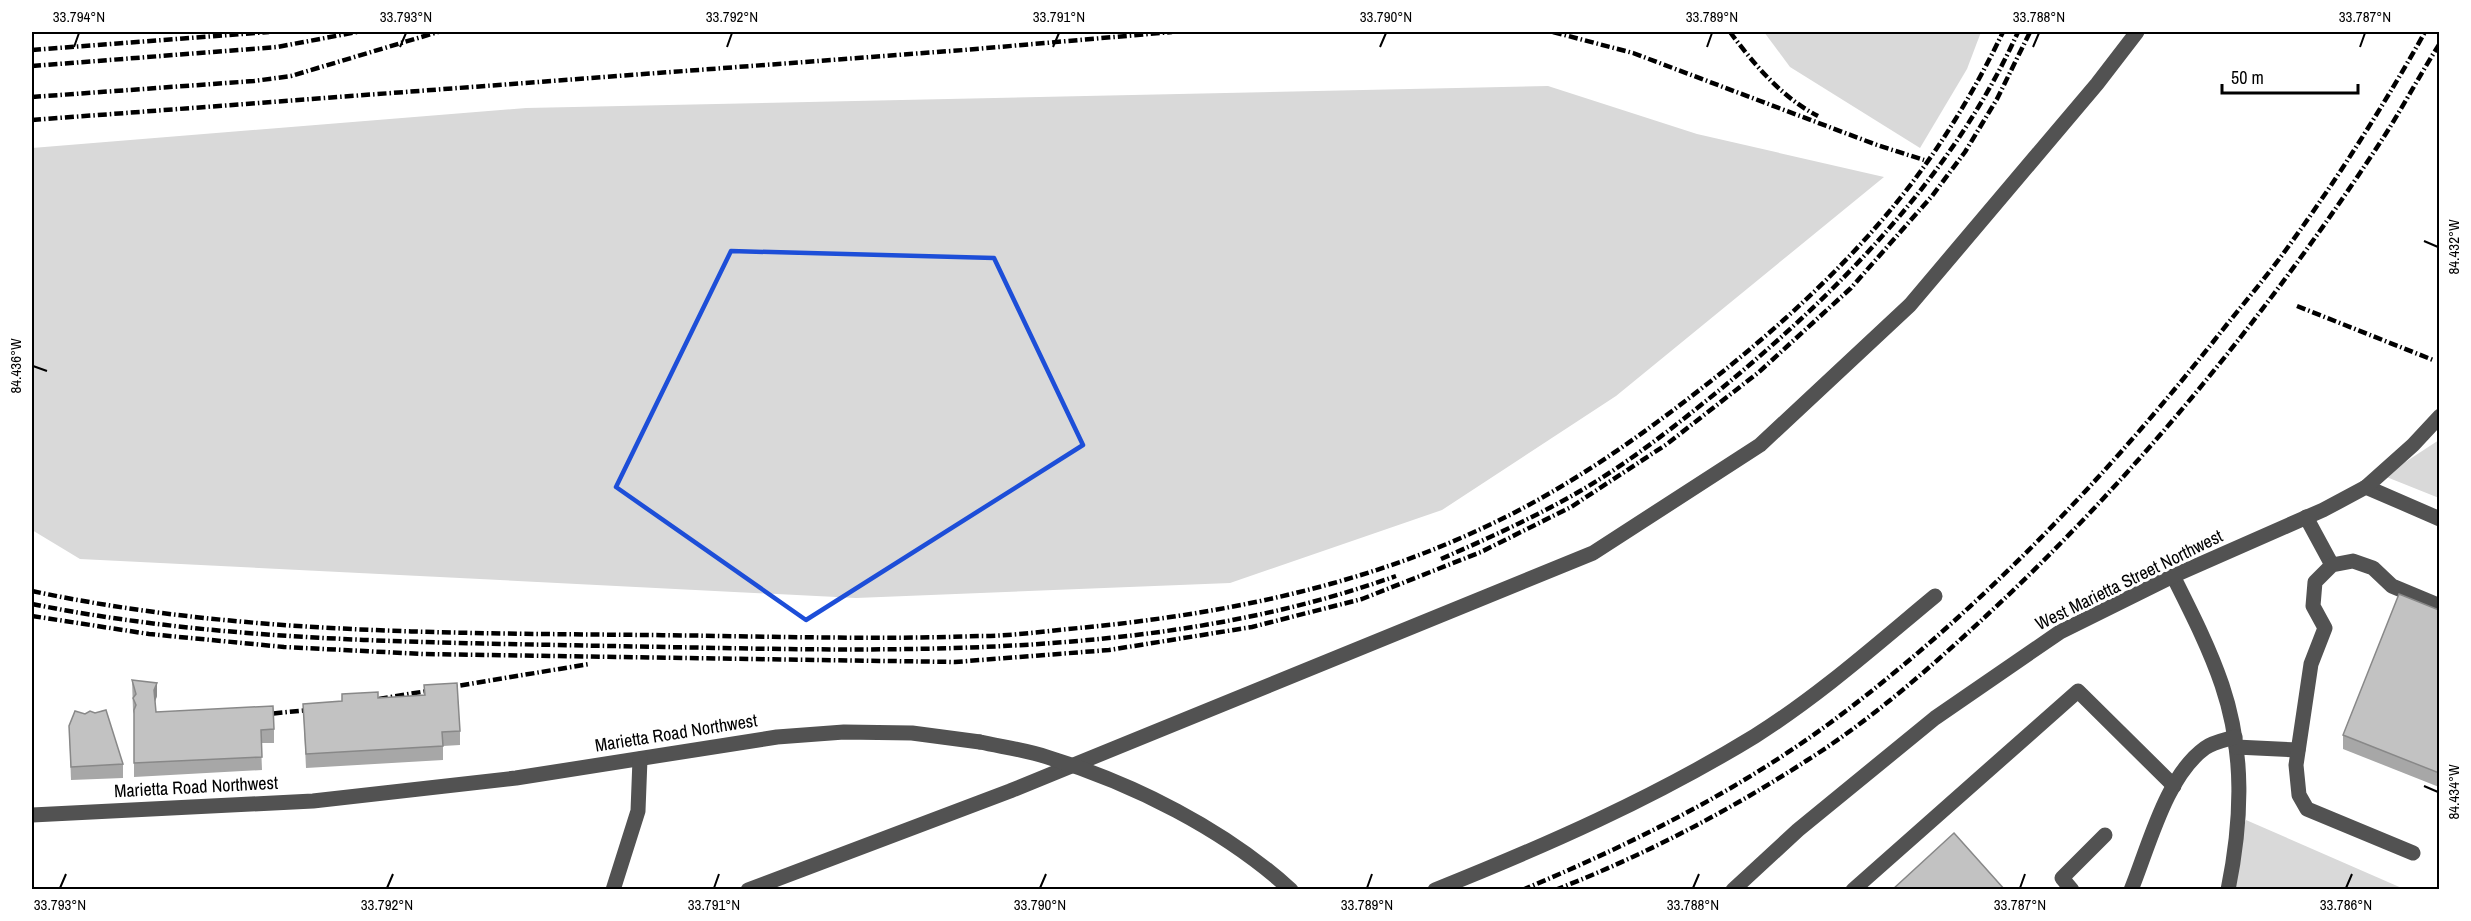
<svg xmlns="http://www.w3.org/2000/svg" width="2471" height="921" viewBox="0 0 2471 921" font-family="'Archivo Narrow',sans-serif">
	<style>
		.green { fill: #d9d9d9 }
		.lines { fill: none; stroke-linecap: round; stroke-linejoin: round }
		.minor { stroke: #525252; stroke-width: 15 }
		.rail { stroke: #000; stroke-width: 4.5; stroke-dasharray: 9 3 1.5 3; stroke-linecap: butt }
		.minor-bridge { stroke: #525252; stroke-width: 15 }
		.wall { fill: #a7a7a7 }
		.shaded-wall { fill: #888 }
		.building { fill: #c2c2c2; stroke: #888; stroke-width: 1.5 }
		.marked { fill: none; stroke: #1d4ed8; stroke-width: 4.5; stroke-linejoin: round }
		.ticks { fill: none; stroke: #000; stroke-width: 2 }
		.labels { text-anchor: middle; stroke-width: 6; stroke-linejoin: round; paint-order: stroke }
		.street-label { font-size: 18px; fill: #000; stroke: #fff }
		.neatline { fill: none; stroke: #000; stroke-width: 2 }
		.ticks-label { font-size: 15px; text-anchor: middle; fill: #000 }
	</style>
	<rect width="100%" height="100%" fill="#fff"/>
	<g class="green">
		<polygon points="1764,32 1981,32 1967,69 1920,148 1790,67"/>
		<polygon points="1548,86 1697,134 1884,177 1616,396 1442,510 1230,583 856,598 80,559 32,530 32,148 526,108"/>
		<polygon points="2439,440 2439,498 2384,476"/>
		<polygon points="2246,820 2404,889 2220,890"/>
	</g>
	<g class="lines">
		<g class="minor">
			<polyline points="2366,487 2440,519"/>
			<polyline points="2306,517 2332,565"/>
			<path d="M2173,576C2191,612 2209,647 2222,685C2245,753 2242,821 2228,890"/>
			<polyline points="2236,747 2298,750"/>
			<polyline points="32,815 313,801 516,778 777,737 844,732 912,733 980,742"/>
			<polyline points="2413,853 2307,809 2299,795 2296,765 2311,664 2325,628 2313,606 2315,582 2332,565 2353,561 2373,568 2392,586 2440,606"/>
			<polyline points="613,890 638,811 640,759"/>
			<polyline points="748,890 1010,791 1593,553 1760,445 1910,305 2097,84 2137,32"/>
			<path d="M1435,890C1545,846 1654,798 1755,736C1820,695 1877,644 1935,596"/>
			<polyline points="1733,890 1798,830 1935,718 2060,632 2173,576 2323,510 2366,487 2413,445 2440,416"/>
			<polyline points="1853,890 2078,691 2174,786"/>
			<polyline points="2072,890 2062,878 2105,835"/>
			<path d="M2131,890C2149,846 2166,776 2205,748C2213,742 2225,740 2235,737"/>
		</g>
		<g class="rail">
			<polyline points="1553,32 1633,53 1877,145 1924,160"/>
			<path d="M1730,32C1753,63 1782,98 1818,116"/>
			<polyline points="32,50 269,32"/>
			<polyline points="32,66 277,47 357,32"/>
			<polyline points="32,97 254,81 291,76 438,32"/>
			<polyline points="32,120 964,50 1172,32"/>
			<polyline points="2297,306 2433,360"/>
			<path d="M1441,559C1491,537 1540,515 1587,487C1635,458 1679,423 1722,388C1841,290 1954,174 2018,32"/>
			<path d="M32,591C233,634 443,633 648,635C759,636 870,640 980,636C1009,636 1039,632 1068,629C1212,616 1354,589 1485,527C1569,488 1644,434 1716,377C1785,322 1851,261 1905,192C1944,142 1976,88 2003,32"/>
			<path d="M32,604C221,642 417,642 609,646C870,650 1147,665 1396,576"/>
			<polyline points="32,616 149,634 284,647 423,654 955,662 1109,650 1252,627 1362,599 1481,552 1571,507 1667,444 1759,372 1851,288 1932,196 1965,152 1997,99 2030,32"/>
			<polyline points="379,699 589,664"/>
			<polyline points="257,715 319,709"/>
			<path d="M1522,890C1630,845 1736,792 1830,723C1975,615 2101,483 2213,342C2238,310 2265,279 2288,247C2338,178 2384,105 2425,32"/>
			<path d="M1555,890C1643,856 1727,812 1806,761C1871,720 1930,668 1986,616C2136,477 2274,306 2385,135C2404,105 2421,73 2440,43"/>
		</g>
		<path class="minor-bridge" d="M980,742C1003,747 1026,750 1047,757C1134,784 1224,829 1291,890"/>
	</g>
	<g class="wall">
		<polygon points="2439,610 2439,787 2343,749 2343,735"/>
		<polygon points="132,680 157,696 155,702 156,712 274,729 274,743 261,743 262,770 134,777 134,714 133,711"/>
		<polygon points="424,685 460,731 460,745 443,746 443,760 306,768 303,704 424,695"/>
		<polygon points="69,726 123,764 123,778 71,780"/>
	</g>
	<polygon class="shaded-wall" points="157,683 157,696 154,704 154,690"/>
	<g class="building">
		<polygon points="2399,594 2439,610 2439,773 2343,735"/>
		<polygon points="132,680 157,683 154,690 156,712 273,706 274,729 261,730 262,757 134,763 134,710 136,705 133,698 136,694"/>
		<polygon points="457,683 460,731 442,732 443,746 306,754 303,704 342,701 342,694 378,692 378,698 425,695 424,685"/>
		<polygon points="106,710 123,764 71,767 69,726 75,711 85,714 90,711 95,713"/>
		<polygon points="1954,833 2005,890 1892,890"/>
	</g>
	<path class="marked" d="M731,251L994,258L1083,445L806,620L616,487Z"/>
	<path class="ticks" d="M74,47L79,33M400,47L406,33M727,47L732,33M1053,47L1059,33M1380,47L1386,33M1707,47L1712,33M2033,47L2039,33M2360,47L2365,33M2424,241L2438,247M33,366L47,371M2424,786L2438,792M60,888L66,874M387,888L393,874M714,888L719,874M1040,888L1046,874M1367,888L1372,874M1693,888L1699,874M2020,888L2025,874M2346,888L2352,874"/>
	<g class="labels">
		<g class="street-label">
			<text transform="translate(2129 580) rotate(-26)" y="6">West Marietta Street Northwest</text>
			<text transform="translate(676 733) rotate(-9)" y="6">Marietta Road Northwest</text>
			<text transform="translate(196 787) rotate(-3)" y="6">Marietta Road Northwest</text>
		</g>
	</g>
	<rect width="2471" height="921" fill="none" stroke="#ffffff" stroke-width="66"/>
	<path d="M2222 84v9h136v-9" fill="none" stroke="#000000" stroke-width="3"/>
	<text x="2231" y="84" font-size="18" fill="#000000" stroke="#ffffff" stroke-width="4.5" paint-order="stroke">50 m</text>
	<rect x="33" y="33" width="2405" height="855" class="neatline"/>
	<g class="ticks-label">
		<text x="79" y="22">33.794°N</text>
		<text x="406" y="22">33.793°N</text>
		<text x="732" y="22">33.792°N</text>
		<text x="1059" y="22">33.791°N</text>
		<text x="1386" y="22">33.790°N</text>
		<text x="1712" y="22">33.789°N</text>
		<text x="2039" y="22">33.788°N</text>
		<text x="2365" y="22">33.787°N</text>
		<text transform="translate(2454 247) rotate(-90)" y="5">84.432°W</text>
		<text transform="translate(16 366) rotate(-90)" y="5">84.436°W</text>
		<text transform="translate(2454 792) rotate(-90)" y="5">84.434°W</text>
		<text x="60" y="910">33.793°N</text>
		<text x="387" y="910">33.792°N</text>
		<text x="714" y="910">33.791°N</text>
		<text x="1040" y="910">33.790°N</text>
		<text x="1367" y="910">33.789°N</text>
		<text x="1693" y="910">33.788°N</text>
		<text x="2020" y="910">33.787°N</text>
		<text x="2346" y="910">33.786°N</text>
	</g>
</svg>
